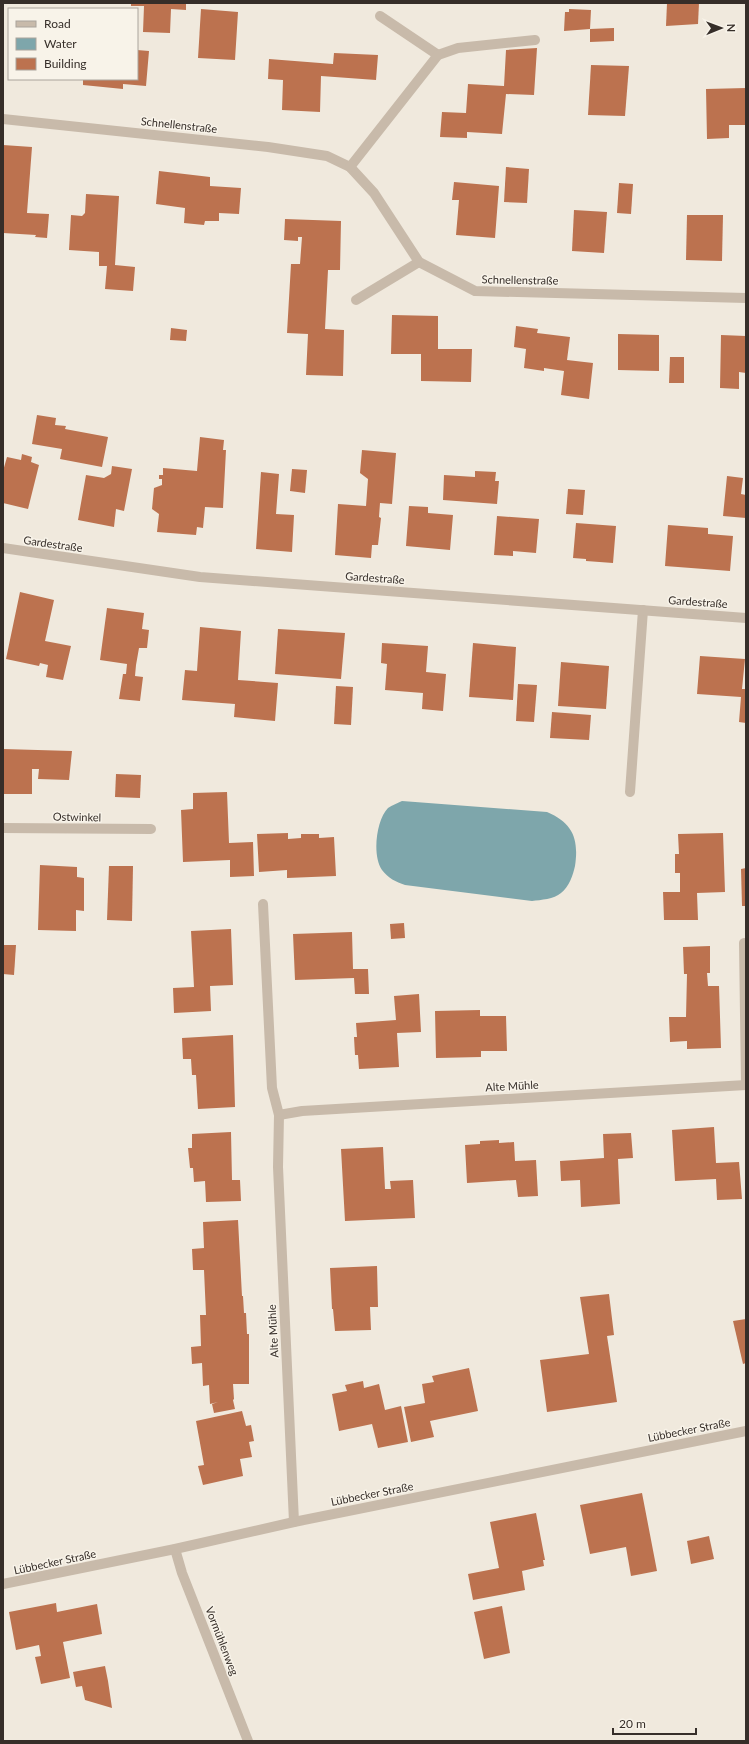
<svg xmlns="http://www.w3.org/2000/svg" width="749" height="1744" viewBox="0 0 749 1744" font-family="Lato,sans-serif">
	<style>
		.water { fill: #7ea6ab }
		.building { fill: #bc724f }
		.lines { fill: none; stroke-linecap: round; stroke-linejoin: round }
		.lane { stroke: #c8baaa; stroke-width: 10 }
		.street { stroke: #c8baaa; stroke-width: 10 }
		.labels { text-anchor: middle; stroke-width: 3; stroke-linejoin: round; paint-order: stroke }
		.street-label { font-size: 11px; fill: #362e29; stroke: #f8f3e9 }
	</style>
	<rect width="100%" height="100%" fill="#f0e9dd"/>
	<path class="water" d="M402,801L547,812C573,823 579,839 575,866C573,875 569,887 561,893C554,899 541,900 532,901L405,885C396,882 388,878 382,870C372,856 376,820 388,808C392,805 398,803 402,801Z"/>
	<g class="building">
		<polygon points="131,3 186,3 186,10 171,9 170,33 143,32 144,6 131,6"/>
		<polygon points="667,3 699,3 698,24 666,26"/>
		<polygon points="201,9 238,12 235,60 198,58"/>
		<polygon points="569,9 591,10 590,29 614,28 614,41 590,42 590,29 564,31 565,12 569,12"/>
		<polygon points="537,48 534,95 506,94 502,134 467,132 467,138 440,137 442,112 466,113 468,84 504,86 506,50"/>
		<polygon points="137,50 149,51 146,86 123,84 123,89 83,85 83,79 137,79"/>
		<polygon points="334,53 378,55 376,80 321,76 320,112 282,110 283,80 268,79 269,59 333,64"/>
		<polygon points="591,65 629,66 625,116 588,115"/>
		<polygon points="746,88 746,125 729,125 729,138 707,139 706,89"/>
		<polygon points="3,145 32,147 27,213 49,214 47,238 35,237 36,235 3,233"/>
		<polygon points="506,167 529,169 527,203 504,202"/>
		<polygon points="159,171 210,177 210,186 241,188 239,214 219,213 219,221 205,221 204,225 184,223 185,208 156,204"/>
		<polygon points="454,182 499,186 495,238 456,235 459,200 452,200"/>
		<polygon points="619,183 633,184 631,214 617,213"/>
		<polygon points="86,194 119,196 115,265 135,267 133,291 105,289 107,266 99,266 99,252 69,250 71,215 82,216 85,213"/>
		<polygon points="574,210 607,212 604,253 572,251"/>
		<polygon points="687,215 723,215 722,261 686,260"/>
		<polygon points="285,219 341,221 340,270 328,270 325,329 344,330 343,376 306,375 308,334 287,333 291,264 300,264 302,237 298,237 298,241 284,240"/>
		<polygon points="392,315 438,316 438,349 472,349 471,382 421,381 421,354 391,354"/>
		<polygon points="516,326 538,329 537,333 570,337 567,360 593,363 589,399 561,395 564,371 544,368 544,371 524,368 526,349 514,347"/>
		<polygon points="171,328 187,330 186,341 170,340"/>
		<polygon points="618,334 659,335 659,371 618,370"/>
		<polygon points="721,335 746,336 746,373 739,372 739,389 720,388"/>
		<polygon points="670,357 684,357 684,383 669,383"/>
		<polygon points="37,415 56,418 55,425 66,426 65,429 108,437 102,467 60,459 62,449 32,444"/>
		<polygon points="200,437 224,440 223,450 226,450 223,508 205,507 203,528 197,527 196,535 157,532 159,514 152,509 154,488 162,485 162,479 159,479 159,475 163,475 163,468 197,471"/>
		<polygon points="362,450 396,453 392,504 380,503 379,517 381,518 378,545 372,545 371,558 335,555 338,504 366,506 368,479 360,473"/>
		<polygon points="22,454 32,457 31,462 39,465 28,509 3,503 3,471 7,457 21,460"/>
		<polygon points="112,466 132,469 124,511 116,509 114,527 78,520 86,475 104,478 111,474"/>
		<polygon points="292,469 307,470 305,493 290,491"/>
		<polygon points="475,471 496,472 495,481 499,481 497,504 443,500 444,475 475,477"/>
		<polygon points="261,472 279,474 276,514 294,515 292,552 256,549"/>
		<polygon points="727,476 743,478 741,494 746,495 746,518 723,516"/>
		<polygon points="568,489 585,490 583,515 566,514"/>
		<polygon points="409,506 428,507 428,513 453,515 450,550 406,546"/>
		<polygon points="497,516 539,519 536,553 513,551 513,556 494,555"/>
		<polygon points="576,523 616,526 613,563 586,561 586,559 573,558"/>
		<polygon points="668,525 708,528 708,534 733,536 730,571 665,566"/>
		<polygon points="20,592 54,600 45,641 71,646 63,680 46,677 48,665 40,663 39,666 6,659"/>
		<polygon points="107,608 144,613 142,629 149,630 147,648 139,648 136,665 135,676 143,677 140,701 119,699 123,674 126,674 127,664 100,660"/>
		<polygon points="200,627 241,631 238,680 278,683 275,721 234,717 235,704 182,700 185,670 197,671"/>
		<polygon points="278,629 345,633 341,679 275,674"/>
		<polygon points="382,643 428,646 426,672 446,674 443,711 422,709 423,693 385,690 387,664 381,663"/>
		<polygon points="473,643 516,647 513,700 469,697"/>
		<polygon points="700,656 745,659 742,689 746,689 746,723 739,722 741,697 697,694"/>
		<polygon points="561,662 609,666 606,709 558,706"/>
		<polygon points="518,684 537,685 534,722 516,721"/>
		<polygon points="336,686 353,687 351,725 334,724"/>
		<polygon points="552,712 591,715 589,740 550,738"/>
		<polygon points="3,749 72,751 69,780 38,779 39,769 32,769 32,794 3,794"/>
		<polygon points="116,774 141,775 140,798 115,797"/>
		<polygon points="227,792 229,843 253,842 254,876 230,877 230,860 183,862 181,810 193,809 193,793"/>
		<polygon points="288,833 288,839 301,838 301,834 319,834 319,838 334,837 336,876 287,878 287,870 259,872 257,834"/>
		<polygon points="723,833 725,892 697,893 698,920 664,920 663,892 680,892 680,873 675,873 675,854 679,854 678,834"/>
		<polygon points="40,865 77,867 77,877 84,878 84,911 76,910 76,931 38,930"/>
		<polygon points="109,866 133,866 132,921 107,920"/>
		<polygon points="746,868 746,906 742,906 741,869"/>
		<polygon points="404,923 405,938 391,939 390,924"/>
		<polygon points="231,929 233,985 210,986 211,1011 174,1013 173,988 194,987 191,931"/>
		<polygon points="352,932 353,969 368,969 369,994 355,994 354,978 295,980 293,934"/>
		<polygon points="3,945 16,945 14,975 3,974"/>
		<polygon points="710,946 710,973 707,973 708,986 719,986 721,1048 687,1049 687,1041 670,1042 669,1017 686,1017 687,974 684,974 683,947"/>
		<polygon points="419,994 421,1032 397,1033 399,1067 359,1069 358,1055 355,1055 354,1037 357,1037 356,1023 396,1020 394,996"/>
		<polygon points="480,1010 480,1016 506,1016 507,1051 481,1051 481,1057 436,1058 435,1011"/>
		<polygon points="233,1035 235,1107 198,1109 196,1075 192,1075 191,1059 183,1059 182,1038"/>
		<polygon points="714,1127 716,1163 739,1162 742,1199 717,1200 716,1179 675,1181 672,1130"/>
		<polygon points="231,1132 232,1180 240,1180 241,1201 206,1202 205,1181 194,1182 193,1168 190,1168 188,1148 192,1148 192,1134"/>
		<polygon points="631,1133 633,1158 618,1159 620,1204 581,1207 580,1180 561,1181 560,1161 604,1158 603,1134"/>
		<polygon points="499,1140 499,1143 514,1142 515,1161 536,1160 538,1196 518,1197 516,1180 467,1183 465,1145 480,1144 480,1141"/>
		<polygon points="383,1147 385,1189 391,1189 390,1181 413,1180 415,1218 345,1221 341,1149"/>
		<polygon points="238,1220 242,1296 243,1296 244,1313 246,1313 247,1334 249,1334 249,1384 233,1384 234,1399 233,1400 235,1409 214,1413 212,1404 218,1402 210,1404 209,1385 203,1386 202,1363 192,1364 191,1347 201,1346 200,1315 206,1315 204,1270 193,1270 192,1249 204,1248 203,1222"/>
		<polygon points="377,1266 378,1307 370,1307 371,1330 335,1331 333,1309 332,1309 330,1268"/>
		<polygon points="609,1294 614,1335 607,1336 617,1402 547,1412 540,1360 589,1354 580,1297"/>
		<polygon points="746,1319 746,1363 743,1364 733,1321"/>
		<polygon points="469,1368 478,1411 430,1421 434,1437 411,1442 404,1407 425,1403 422,1384 434,1382 432,1376"/>
		<polygon points="363,1381 364,1388 379,1384 385,1410 401,1406 408,1442 378,1448 372,1424 339,1431 332,1394 347,1391 345,1385"/>
		<polygon points="242,1411 246,1426 251,1425 254,1441 249,1442 252,1457 240,1459 243,1476 203,1485 198,1466 204,1465 196,1421"/>
		<polygon points="642,1493 657,1571 631,1576 626,1547 590,1554 580,1505"/>
		<polygon points="536,1513 545,1560 543,1560 544,1566 522,1571 525,1590 473,1600 468,1574 499,1568 490,1522"/>
		<polygon points="709,1536 714,1559 691,1564 687,1541"/>
		<polygon points="56,1603 57,1612 97,1604 102,1634 63,1642 70,1678 41,1684 35,1657 41,1656 39,1645 16,1650 9,1612"/>
		<polygon points="502,1606 510,1653 484,1659 474,1612"/>
		<polygon points="105,1666 108,1681 112,1708 85,1700 82,1686 76,1687 73,1672"/>
	</g>
	<g class="lines">
		<g class="lane">
			<polyline points="380,16 438,55"/>
			<polyline points="356,300 419,262"/>
			<polyline points="630,792 643,610"/>
			<polyline points="744,943 746,1085"/>
		</g>
		<g class="street">
			<polyline points="3,119 268,147 327,156 350,167 374,193 419,262 475,291 746,298"/>
			<polyline points="350,167 438,55 458,48 535,40"/>
			<polyline points="3,548 200,577 746,618"/>
			<polyline points="3,828 151,829"/>
			<polyline points="263,904 272,1088 279,1115 278,1167 294,1522"/>
			<polyline points="279,1115 302,1111 746,1085"/>
			<polyline points="175,1549 182,1573 248,1741"/>
			<polyline points="3,1584 175,1549 294,1522 746,1431"/>
		</g>
	</g>
	<g class="labels">
		<g class="street-label">
			<text transform="translate(179 125) rotate(6)" y="4">Schnellenstraße</text>
			<text transform="translate(520 280) rotate(1)" y="4">Schnellenstraße</text>
			<text transform="translate(53 544) rotate(8)" y="4">Gardestraße</text>
			<text transform="translate(375 578) rotate(4)" y="4">Gardestraße</text>
			<text transform="translate(698 602) rotate(4)" y="4">Gardestraße</text>
			<text transform="translate(77 817) rotate(1)" y="4">Ostwinkel</text>
			<text transform="translate(512 1086) rotate(-3)" y="4">Alte Mühle</text>
			<text transform="translate(273 1331) rotate(-93)" y="4">Alte Mühle</text>
			<text transform="translate(689 1430) rotate(-11)" y="4">Lübbecker Straße</text>
			<text transform="translate(372 1494) rotate(-11)" y="4">Lübbecker Straße</text>
			<text transform="translate(55 1562) rotate(-12)" y="4">Lübbecker Straße</text>
			<text transform="translate(222 1641) rotate(69)" y="4">Vormühlenweg</text>
		</g>
	</g>
	<rect width="749" height="1744" fill="none" stroke="#362e29" stroke-width="8"/>
	<rect x="8" y="8" width="130" height="72" fill="#f8f3e9" stroke="#aaa49c"/>
	<rect x="16" y="21" width="20" height="6" fill="#c8baaa" stroke="#aaa49c"/>
	<text x="44" y="28" font-size="12" fill="#362e29">Road</text>
	<rect x="16" y="38" width="20" height="12" fill="#7ea6ab" stroke="#aaa49c"/>
	<text x="44" y="48" font-size="12" fill="#362e29">Water</text>
	<rect x="16" y="58" width="20" height="12" fill="#bc724f" stroke="#aaa49c"/>
	<text x="44" y="68" font-size="12" fill="#362e29">Building</text>
	<g transform="translate(721 28) rotate(89)" stroke="#f8f3e9" stroke-width="3" paint-order="stroke">
	<path d="M0-3L7 15L0 10L-7 15Z" fill="#362e29"/>
	<text y="-6" font-size="11" font-weight="bold" text-anchor="middle" fill="#362e29">N</text>
	</g>
	<path d="M613 1728v6h83v-6" fill="none" stroke="#362e29" stroke-width="2"/>
	<text x="619" y="1728" font-size="12" fill="#362e29" stroke="#f8f3e9" stroke-width="3" paint-order="stroke">20 m</text>
</svg>
